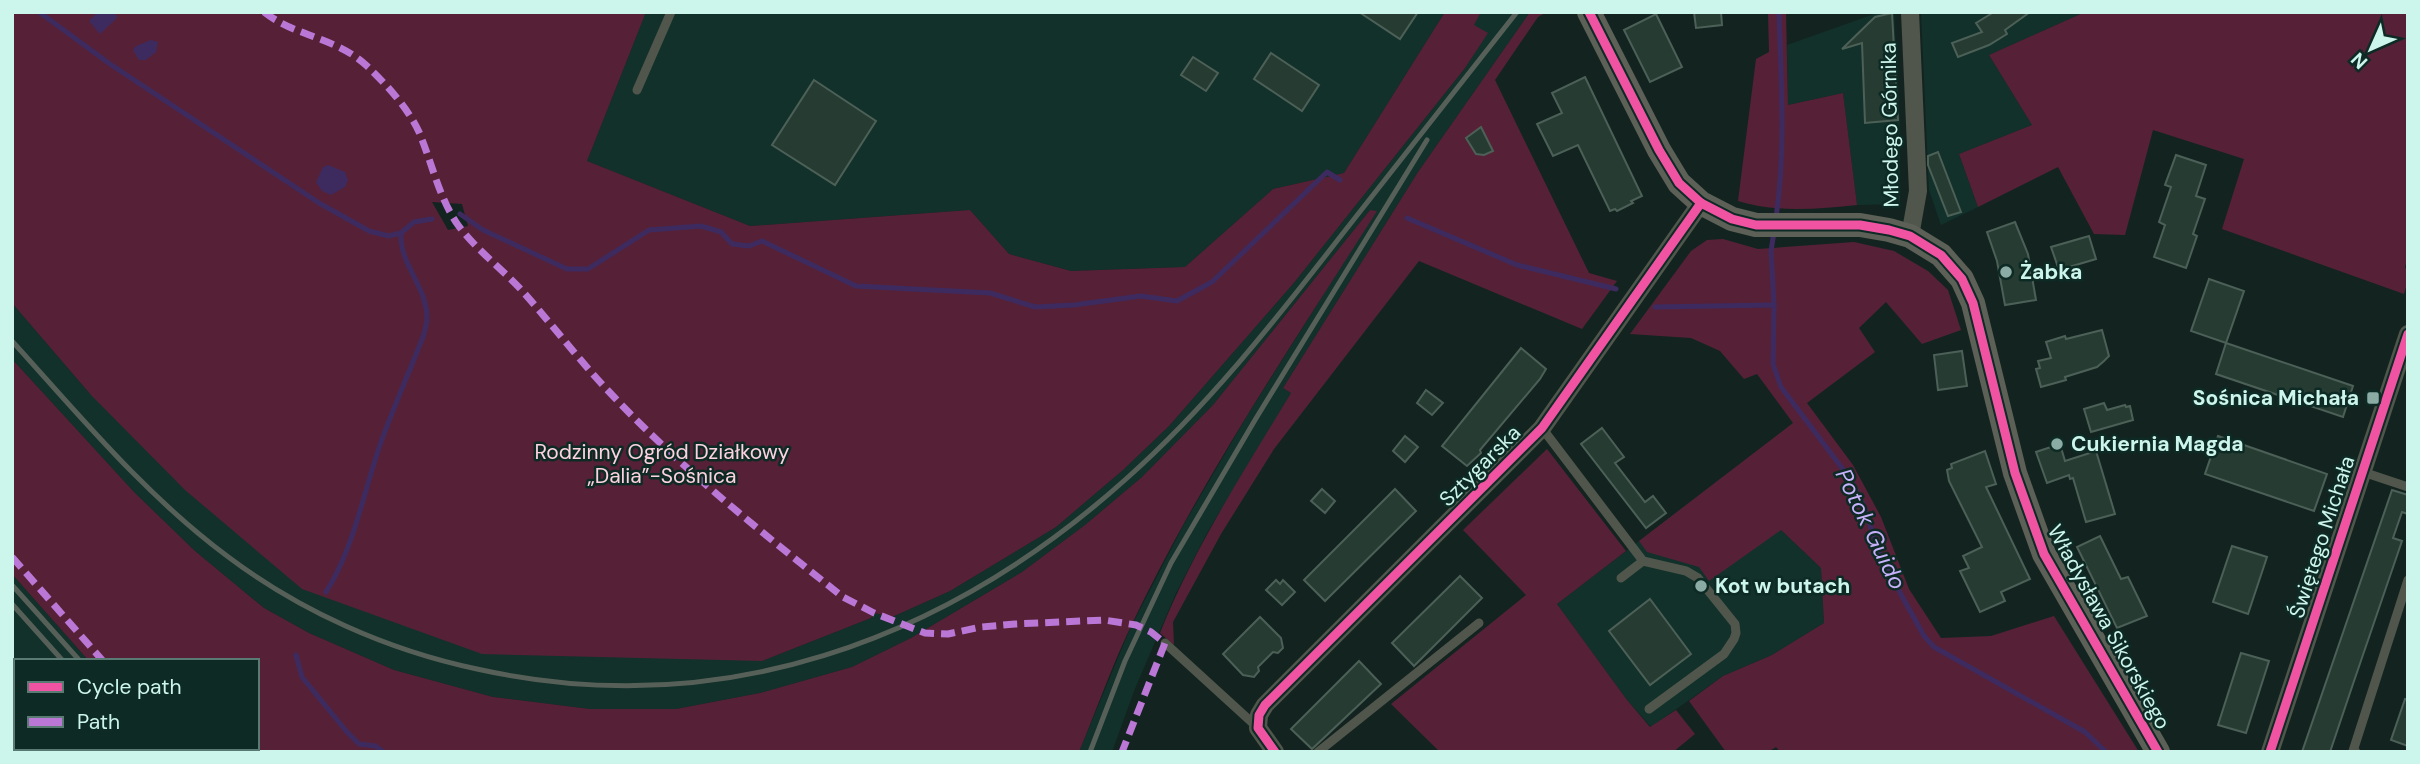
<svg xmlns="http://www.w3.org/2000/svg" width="2420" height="764" viewBox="0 0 2420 764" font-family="'DM Sans',sans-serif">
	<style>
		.built { fill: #12312a }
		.green { fill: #562137; fill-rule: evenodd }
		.water { fill: #3d2b60 }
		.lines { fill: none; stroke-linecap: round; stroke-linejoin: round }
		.stream { stroke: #3d2b60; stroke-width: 5 }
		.building { fill: #263c33; stroke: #4c6057; stroke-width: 2 }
		.lane { stroke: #51564c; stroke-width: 9 }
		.street { stroke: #51564c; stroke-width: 18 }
		.secondary { stroke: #5c6056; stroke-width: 24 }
		.rail { stroke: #566059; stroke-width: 5 }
		.quiet { stroke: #ba77d6; stroke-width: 7; stroke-dasharray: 14 7; stroke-linecap: butt }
		.cycleway-casing { stroke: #0d2a24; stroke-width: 13 }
		.cycleway { stroke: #f153a3; stroke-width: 9 }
		.poi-dot { fill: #8baca4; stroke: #0d2a24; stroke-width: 2.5 }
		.labels { text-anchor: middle; stroke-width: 5; stroke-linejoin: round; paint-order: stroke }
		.street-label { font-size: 21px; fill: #ccf5eb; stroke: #0d2a24 }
		.poi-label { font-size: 21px; font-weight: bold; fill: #ccf5eb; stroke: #0d2a24; text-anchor: start }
		.park-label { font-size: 21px; fill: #fdd2df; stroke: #0d2a24 }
		.water-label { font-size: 23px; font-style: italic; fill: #c7b1fa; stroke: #0d2a24 }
	</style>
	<rect width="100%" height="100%" fill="#132420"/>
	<g class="built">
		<polygon points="646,12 1445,12 1344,173 1273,189 1185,267 1071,271 1009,254 970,210 750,226 587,161"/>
		<polygon points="1481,12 1530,12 1418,172 1283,388 1291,393 1207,533 1176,593 1134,691 1112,752 1079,752 1130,629 1183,526 1247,416 1376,211 1369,211 1213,405 1142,477 1085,525 1022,572 911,638 852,667 760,693 676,709 590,709 493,697 394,670 309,633 264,608 195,551 134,492 12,359 12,303 91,395 762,661 871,618 874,613 892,617 950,591 1056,527 1123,470 1169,426 1293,284 1465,68 1487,33 1473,26"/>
		<polygon points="1880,12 1894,12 1900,124 1900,204 1857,205 1843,93 1788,105 1787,45"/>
		<polygon points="1921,12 2085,12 1989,55 2032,125 1959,154 1978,207 1941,225 1929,190"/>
		<polygon points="1724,476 1821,568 1824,623 1772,655 1723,676 1651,727 1627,700 1557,604"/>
		<polygon points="12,574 89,661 16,661 16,671 12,666"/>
		<polygon points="71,748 166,748 169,752 74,752"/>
	</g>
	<g class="green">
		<path d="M12,12H646L587,161L750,226L970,210L1009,254L1071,271L1185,267L1273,189L1344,173L1445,12H1481L1474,25L1488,33L1465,68L1293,284L1169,426L1123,470L1056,527L950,591L892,617L874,613L871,618L762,661L482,654L302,589L185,490L91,395L12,303ZM432,202L462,204L468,226L448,230Z"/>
		<path d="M1530,12H1547L1538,17L1495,80L1589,273L1617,281L1582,329L1419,261L1274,449L1221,534L1173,622L1174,645L1160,633C1194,548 1244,471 1291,393L1283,388L1418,172Z"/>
		<path d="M1768,12H1786L1788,105L1843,93L1857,205C1818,209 1775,213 1738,201L1756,59L1769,52Z"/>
		<path d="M2085,12H2408V257L2405,267C2410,276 2407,284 2404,294L2222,229L2244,159L2153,130L2125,235L2094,234L2058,167L1978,207L1959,154L2032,125L1989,55Z"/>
		<path d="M1370,210L1377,211C1290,348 1199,482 1130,628C1111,668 1096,711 1079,752H169L166,748H257V661H89L12,574V359L134,492L195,551L264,608L309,633L394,670L493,697L590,709H676L760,693L852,667L911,638L1022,572L1085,525L1142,477L1213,405Z"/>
		<polygon points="1723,239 1758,249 1854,242 1894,251 1928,271 1948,290 1961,330 1922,344 1886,302 1859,328 1875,352 1807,403 1853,465 1881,517 1909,589 1941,638 1991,636 2054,616 2139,752 1780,752 1776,747 1768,752 1726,752 1689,701 1723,676 1772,655 1824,623 1821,568 1781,530 1709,581 1699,567 1647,552 1639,541 1793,423 1757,374 1744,379 1720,351 1691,338 1630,334 1691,251 1707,240"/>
		<polygon points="1547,449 1626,551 1557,604 1627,700 1650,727 1676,710 1695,734 1673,752 1440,752 1391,704 1526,595 1463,530"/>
	</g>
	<g class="water">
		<polygon points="98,12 115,12 117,18 100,34 89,21"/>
		<polygon points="151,40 158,42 156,52 146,60 139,60 133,50 136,46"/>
		<polygon points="328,165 345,172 348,180 345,187 331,195 322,191 316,182 323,167"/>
	</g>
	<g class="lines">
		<g class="stream">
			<polyline points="39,12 110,64 319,203 369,231 389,236 401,233 414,222 432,219"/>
			<polyline points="460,214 483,230 567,269 588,269 649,230 701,226 721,232 732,244 749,246 762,241 856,286 990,293 1035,307 1074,305 1141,296 1177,301 1212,282 1327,172 1340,180"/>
			<polyline points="1407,218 1517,265 1616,289"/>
			<path d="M1776,218C1786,150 1781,82 1779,12"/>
			<polyline points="1774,232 1771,251 1774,305 1773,364 1781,387 1851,480 1863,504 1882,560 1924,636 1934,647 2085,732 2106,752"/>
			<polyline points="1655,307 1774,305"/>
			<path d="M326,592C354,548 363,494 380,445C393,408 410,371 424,334C425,329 427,323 427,318C427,286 399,264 401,233"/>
			<polyline points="296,655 302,677 347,732 359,744 375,746 384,752"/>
		</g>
	</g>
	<g class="building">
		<polygon points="1359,12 1418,12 1400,39"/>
		<polygon points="1694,12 1721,12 1722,25 1696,28"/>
		<polygon points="1994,12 2030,12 2005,30 2007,34 1989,45 1958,57 1952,43 1982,32 1976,23"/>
		<polygon points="1892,13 1898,120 1865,123 1862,43 1842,49 1875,17"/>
		<polygon points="1656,14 1682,67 1650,82 1624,30"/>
		<polygon points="1271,53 1319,85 1302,111 1254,79"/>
		<polygon points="1193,57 1218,73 1206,91 1181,75"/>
		<polygon points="1585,77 1642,196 1631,201 1633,203 1617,211 1615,209 1610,211 1578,145 1553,156 1537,124 1562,113 1552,93"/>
		<polygon points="814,80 876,121 835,185 772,145"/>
		<polygon points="1481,127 1493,151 1484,155 1476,154 1466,138"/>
		<polygon points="1938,152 1961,212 1948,216 1928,165 1928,156"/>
		<polygon points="2176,155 2206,165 2196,196 2205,199 2193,234 2197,236 2186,268 2154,257 2165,225 2159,222 2171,187 2165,185"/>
		<polygon points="2015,222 2028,254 2036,300 2005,305 1997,261 1987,232"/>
		<polygon points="2089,236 2096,259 2059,270 2051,247"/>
		<polygon points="2209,279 2244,291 2226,343 2191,331"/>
		<polygon points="2102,330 2109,356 2104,361 2097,367 2065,377 2066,380 2041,387 2036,369 2040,368 2038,361 2051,358 2046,342 2065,336 2066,339"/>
		<polygon points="2226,343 2353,386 2343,417 2216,374"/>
		<polygon points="1521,348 1546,369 1540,379 1480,450 1481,453 1467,466 1442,446"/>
		<polygon points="1962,351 1967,386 1938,390 1934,355"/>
		<polygon points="1426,390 1443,403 1432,415 1417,403"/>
		<polygon points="2104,403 2107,410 2125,405 2126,407 2130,406 2133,420 2091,432 2084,409"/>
		<polygon points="1602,428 1624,457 1615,463 1645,502 1653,496 1666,513 1646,528 1581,444"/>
		<polygon points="1405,436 1418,447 1405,462 1393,451"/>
		<polygon points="2218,436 2327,474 2314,511 2205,474"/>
		<polygon points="2060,444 2065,461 2096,451 2115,514 2086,522 2073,478 2070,479 2069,475 2047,483 2036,452"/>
		<polygon points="1985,451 1996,484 1986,487 2030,579 2001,592 2005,601 1980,612 1960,571 1969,568 1963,556 1982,547 1949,481 1947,470 1952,468 1951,464"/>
		<polygon points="1322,489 1335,501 1325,513 1311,501"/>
		<polygon points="1395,489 1416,511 1325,601 1304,580"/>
		<polygon points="2392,490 2408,495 2408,514 2402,512 2393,538 2402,541 2353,684 2330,752 2302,752"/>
		<polygon points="2100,536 2121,579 2128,577 2147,616 2117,628 2077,547"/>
		<polygon points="2232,546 2267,557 2248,614 2213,602"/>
		<polygon points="1460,576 1482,598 1414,666 1392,643"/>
		<polygon points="1276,580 1280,584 1283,580 1295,592 1282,605 1266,590"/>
		<polygon points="1650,599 1691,654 1650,685 1609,631"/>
		<polygon points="1260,617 1281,638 1283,648 1278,653 1273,652 1258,667 1259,671 1254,677 1243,675 1223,654"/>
		<polygon points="2241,653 2269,661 2246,733 2218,725"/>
		<polygon points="1359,661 1381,684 1312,749 1291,729"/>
		<polygon points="2405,699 2408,700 2408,746 2391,740"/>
	</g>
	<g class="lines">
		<g class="lane">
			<polyline points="637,90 671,12"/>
			<polyline points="1542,428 1643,561 1686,571 1698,578 1735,624 1736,633 1734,639 1724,654 1649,709"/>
			<polyline points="2363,472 2408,487"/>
			<polyline points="1621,578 1643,561"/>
			<polyline points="1165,643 1257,727"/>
			<polyline points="1318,752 1479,623"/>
			<polyline points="2356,752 2353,751 2408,580"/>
		</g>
		<g class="street">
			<polyline points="1910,12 1918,191 1910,236"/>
			<polyline points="1275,752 1258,728 1259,715 1265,705 1542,428 1701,203"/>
			<polyline points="2270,752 2408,334"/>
		</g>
		<polyline class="secondary" points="1589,12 1659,150 1679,183 1701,203 1732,219 1756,225 1860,225 1889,230 1910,236 1941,255 1962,279 1973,303 2015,473 2044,554 2158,752"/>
		<g class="rail">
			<path d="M12,341C80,416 145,495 227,556C300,611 387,650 477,669C720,723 944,642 1126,479C1207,407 1274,322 1340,237C1399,162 1458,87 1517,12"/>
			<polyline points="12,585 80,661"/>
			<polyline points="12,604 63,661"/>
			<polyline points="141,748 144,752"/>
			<polyline points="158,748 161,752"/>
			<polyline points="1090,752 1125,661 1171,563 1255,420 1427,140"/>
		</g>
		<g class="quiet">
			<path d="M264,12C296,37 336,37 367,66C386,84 408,108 419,132C432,163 439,198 458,225C477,251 504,270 525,294C555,328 583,365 615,398C683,470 765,535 843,597L874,613L925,633L948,634L981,627L1015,624L1104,620L1136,625L1151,632L1165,643L1122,752"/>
			<polyline points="12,557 103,661"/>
			<polyline points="176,748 178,752"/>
		</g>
		<g class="cycleway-casing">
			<g id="cycleway">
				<polyline points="1589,12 1659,150 1679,183 1701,203 1732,219 1756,225 1860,225 1889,230 1910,236 1941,255 1962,279 1973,303 2015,473 2044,554 2158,752"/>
				<polyline points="1275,752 1258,728 1259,715 1265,705 1542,428 1701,203"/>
				<polyline points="2270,752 2408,334"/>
			</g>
		</g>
		<use href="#cycleway" class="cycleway"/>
	</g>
	<g class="poi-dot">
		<circle cx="2006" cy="272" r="7"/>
		<rect x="2366" y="391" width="14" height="14" rx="3.5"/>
		<circle cx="2057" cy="444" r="7"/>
		<circle cx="1701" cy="586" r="7"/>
	</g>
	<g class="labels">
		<g class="street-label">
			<text transform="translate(1890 125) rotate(-91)" y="7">Młodego Górnika</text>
			<text transform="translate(1480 466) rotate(-45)" y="7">Sztygarska</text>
			<text transform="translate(2322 537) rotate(-72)" y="7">Świętego Michała</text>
			<text transform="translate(2109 627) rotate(61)" y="7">Władysława Sikorskiego</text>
		</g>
		<g class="poi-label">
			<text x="2020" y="279">Żabka</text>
			<text x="2359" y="405" text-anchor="end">Sośnica Michała</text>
			<text x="2071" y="451">Cukiernia Magda</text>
			<text x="1715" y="593">Kot w butach</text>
		</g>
		<g class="park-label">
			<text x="662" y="459">Rodzinny Ogród Działkowy<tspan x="662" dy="24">„Dalia”-Sośnica</tspan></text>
		</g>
		<g class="water-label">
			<text transform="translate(1871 529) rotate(64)" y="8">Potok Guido</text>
		</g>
	</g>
	<rect width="2420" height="764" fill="none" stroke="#ccf5eb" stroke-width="28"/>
	<rect x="14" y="659" width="245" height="91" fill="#0d2a24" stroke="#597b74" stroke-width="2"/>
	<rect x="28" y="682" width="35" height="10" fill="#f153a3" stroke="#597b74" stroke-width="2"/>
	<text x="77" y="694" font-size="21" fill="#ccf5eb">Cycle path</text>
	<rect x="28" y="717" width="35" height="10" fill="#ba77d6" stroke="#597b74" stroke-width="2"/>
	<text x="77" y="729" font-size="21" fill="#ccf5eb">Path</text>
	<g transform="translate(2371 49) rotate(225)" stroke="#0d2a24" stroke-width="5" paint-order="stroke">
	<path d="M0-5L12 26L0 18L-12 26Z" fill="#ccf5eb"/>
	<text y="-10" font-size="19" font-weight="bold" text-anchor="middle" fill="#ccf5eb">N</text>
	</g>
</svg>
